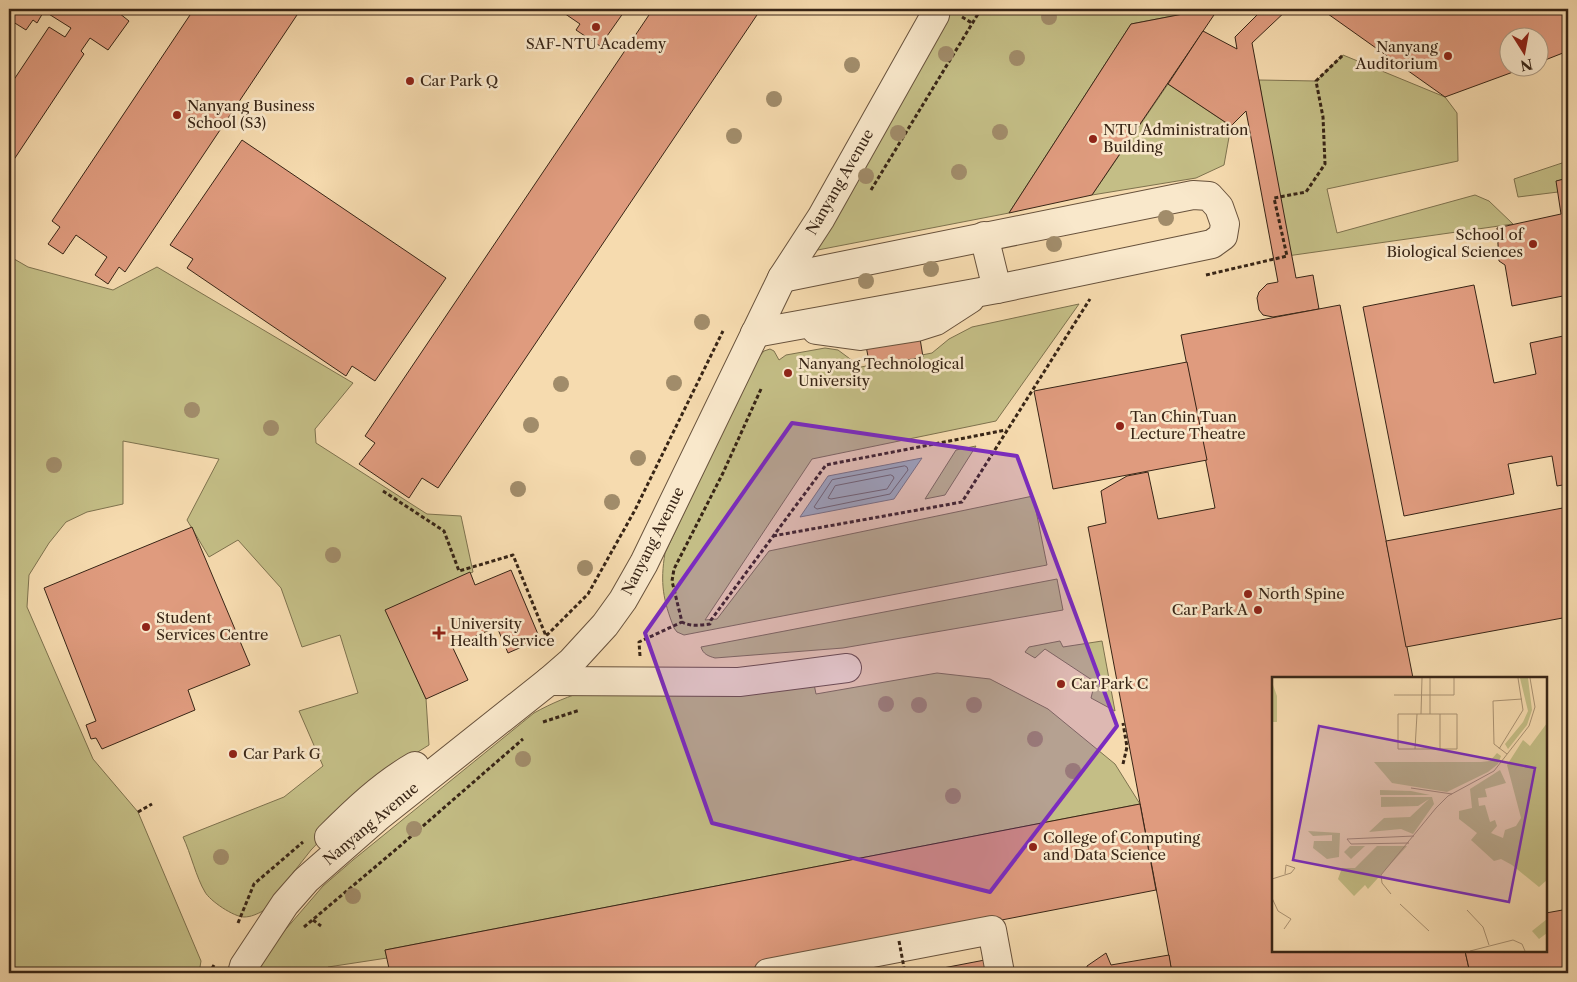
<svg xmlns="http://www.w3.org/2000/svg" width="1577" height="982" viewBox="0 0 1577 982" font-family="'Libre Caslon Text',serif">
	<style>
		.green { fill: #c4be86; stroke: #7e724e }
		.water { fill: #a3b8b7; stroke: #787d77 }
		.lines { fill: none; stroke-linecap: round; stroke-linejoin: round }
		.shore { stroke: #6e6e66; stroke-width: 1 }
		.building { fill: #df9b7e; stroke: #382516 }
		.minor-casing { stroke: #68523c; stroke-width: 30 }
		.path { stroke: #382516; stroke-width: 3; stroke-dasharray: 4 2.5; stroke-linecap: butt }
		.minor { stroke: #f9e8cb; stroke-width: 28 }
		.path-bridge { stroke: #382516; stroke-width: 3; stroke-dasharray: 4 2.5; stroke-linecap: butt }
		.tree { fill: #a18c6a }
		.marked { fill: #7b2cbf; fill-opacity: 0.2; stroke: #7b2cbf; stroke-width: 4; stroke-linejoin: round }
		.poi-dot { fill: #8f2418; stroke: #f9e8cb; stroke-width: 2 }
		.labels { text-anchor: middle; stroke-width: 5; stroke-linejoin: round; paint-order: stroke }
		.poi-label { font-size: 15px; fill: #382516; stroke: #f9e8cb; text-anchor: start }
		.street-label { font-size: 15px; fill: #382516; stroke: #f9e8cb }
		.inset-road { fill: none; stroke: #aa9272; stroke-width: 1 }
		.view { fill: #7b2cbf; fill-opacity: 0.15; stroke: #7b2cbf; stroke-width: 2.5 }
		.inset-edge { fill: none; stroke: #382516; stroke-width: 2.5 }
	</style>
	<rect width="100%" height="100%" fill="#f6dbaf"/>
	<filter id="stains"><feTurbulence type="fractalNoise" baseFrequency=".004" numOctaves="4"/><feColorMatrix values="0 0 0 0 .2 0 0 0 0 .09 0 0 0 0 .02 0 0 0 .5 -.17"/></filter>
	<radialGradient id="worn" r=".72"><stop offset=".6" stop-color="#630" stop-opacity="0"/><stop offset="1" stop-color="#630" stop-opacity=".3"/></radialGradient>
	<g class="green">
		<polygon points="939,9 1209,9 1131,24 1009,213 797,254"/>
		<polygon points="1343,55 1445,97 1457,113 1458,161 1327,189 1337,233 1475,195 1489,201 1513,224 1287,256 1259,80 1316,81"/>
		<polygon points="1168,84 1231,126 1224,165 1196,178 1092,195"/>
		<polygon points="1568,161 1568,178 1557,181 1558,192 1518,197 1514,179"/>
		<path d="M9,256L28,267L113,290L157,267L353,383L315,429L316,443L427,514L461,516L473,572L386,610L426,699L429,745L384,773L311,850L263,911C257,914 251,917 244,917C234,917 210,901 205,892C196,877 191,854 183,837L284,797L323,766L299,711L358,693L340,635L302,647L281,588L238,540L209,557L187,520L219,459L123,441V504L87,512L66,522L49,543L29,575L27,607L93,759L138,812L201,961L199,973H9Z"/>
		<path d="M1079,304L996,421L812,459L705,620L717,619L769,551L1033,496L1047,565L684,635L677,632L674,628C663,600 660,583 665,553L757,359L764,351L770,349L774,351L779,360L786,355L825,348L838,350L861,367L932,353L949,339L972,327Z"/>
		<polygon points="976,446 945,495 925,499 956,450"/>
		<path d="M1057,579L1063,610L843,648L715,658C708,656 703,654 701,647Z"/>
		<polygon points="1060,641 1063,647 1102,641 1115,711 1091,698 1095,682 1045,649 1035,658 1025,652 1029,647"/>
		<path d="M937,673L990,679L1048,709L1115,764L1140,804L385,950L387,958L328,967L324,973H258L261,958L323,886L353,860L534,713C552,703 569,696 589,690L813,679L816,694Z"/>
	</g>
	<polygon class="water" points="922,458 894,499 800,517 828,476"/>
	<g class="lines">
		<g class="shore">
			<polygon points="905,466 907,467 908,470 890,494 817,509 814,507 832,480"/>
			<polygon points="891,475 893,476 894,478 887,489 831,499 828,498 835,486"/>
		</g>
	</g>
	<g class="building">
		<polygon points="9,9 114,9 129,21 108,50 90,38 81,51 84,54 9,167 9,87 49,27 65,37 71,28 44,11 37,23 33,20 26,30 10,20 9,22"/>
		<polygon points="194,9 301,9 125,272 119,267 108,284 95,275 107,257 76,235 63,254 48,244 60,227 52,221"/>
		<polygon points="558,9 626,9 600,46 576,30 580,24"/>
		<polygon points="653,9 761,9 438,488 422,478 409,498 359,464 375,443 365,436"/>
		<polygon points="1209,9 1218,9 1092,195 1009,213 1131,24"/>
		<polygon points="1263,9 1288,9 1252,43 1296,278 1313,275 1319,309 1273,317 1263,315 1259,310 1257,298 1259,292 1267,284 1278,282 1246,111 1231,126 1168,84 1203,31 1237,49 1235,37"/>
		<polygon points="1321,9 1568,9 1568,51 1540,62 1540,38 1510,38 1510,68 1524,68 1445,97"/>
		<polygon points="242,140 446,278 375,381 352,366 346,376 187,268 193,259 170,245"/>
		<polygon points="1568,178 1568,295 1512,306 1505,265 1499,261 1497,228 1561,214 1556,181"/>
		<polygon points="1474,285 1494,383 1536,374 1530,343 1568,335 1568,484 1557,486 1552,456 1508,464 1514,494 1404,516 1363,307"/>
		<polygon points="1340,305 1413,678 1273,678 1273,951 1465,951 1470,973 1172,973 1088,527 1106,523 1101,491 1127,476 1148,472 1158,519 1215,508 1181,335"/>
		<polygon points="917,320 923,357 870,367 863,330"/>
		<polygon points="1187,362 1207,460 1053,489 1034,391"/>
		<polygon points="1568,507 1568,617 1406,647 1386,541"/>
		<polygon points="192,527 250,665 188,690 195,710 102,749 96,738 91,739 86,725 96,721 44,588"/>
		<polygon points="511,570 540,639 508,653 497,627 452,646 468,680 426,699 385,610 470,572 475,585"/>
		<polygon points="1140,804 1156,890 729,973 390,973 385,950"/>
		<polygon points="1568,909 1568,973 1470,973 1465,951 1546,951 1546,913"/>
		<polygon points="1106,953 1111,965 1169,955 1172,973 1070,973 1087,970 1087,966"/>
		<polygon points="990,959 992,973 917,973"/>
	</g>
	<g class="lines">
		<g class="minor-casing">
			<g id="minor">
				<polyline points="984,236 997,289"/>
				<polyline points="816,330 860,336 917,327 936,321 970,299"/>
				<polyline points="755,333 997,289 1212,244 1223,236 1225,224 1219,207 1209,196 1193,195 782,278"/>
				<polyline points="549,681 739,682 847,668"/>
				<path d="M329,837C355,811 382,785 415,766"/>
				<polyline points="242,973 244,966 285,904 306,880 379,816 549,681 572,661 605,625 623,600 644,563 782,278 821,218 935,15 936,9"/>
				<polyline points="768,973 992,930 1000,973"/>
			</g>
		</g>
		<g class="path">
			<polyline points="962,17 972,23"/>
			<polyline points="871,190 981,9"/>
			<polyline points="1206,275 1287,256 1274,198 1306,192 1325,164 1323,117 1316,81 1343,55"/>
			<path d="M761,389L723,473L674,569L672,581L682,622C691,627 701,625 710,624L711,620L826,465L1006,430"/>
			<polyline points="383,491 444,531 459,571 513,555 546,636 588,594 635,510 723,331"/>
			<polyline points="773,536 962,502 1090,299"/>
			<polyline points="640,656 639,642 682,622"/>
			<polyline points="543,722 580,710"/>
			<polyline points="1123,764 1127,747 1123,723"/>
			<polyline points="138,812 152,804"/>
			<polyline points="313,920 321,926"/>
			<polyline points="238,923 254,884 303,842"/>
			<polyline points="304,927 400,846 523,739"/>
			<polyline points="209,973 214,965"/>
		</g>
		<use href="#minor" class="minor"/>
		<polyline class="path-bridge" points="899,941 905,973"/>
	</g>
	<g class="tree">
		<circle cx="1049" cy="17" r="8"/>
		<circle cx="946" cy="54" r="8"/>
		<circle cx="1017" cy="58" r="8"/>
		<circle cx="852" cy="65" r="8"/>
		<circle cx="774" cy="99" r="8"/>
		<circle cx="1000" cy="132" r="8"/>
		<circle cx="898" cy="133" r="8"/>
		<circle cx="734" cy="136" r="8"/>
		<circle cx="959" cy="172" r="8"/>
		<circle cx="866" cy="176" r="8"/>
		<circle cx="1166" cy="218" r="8"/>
		<circle cx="1054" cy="244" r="8"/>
		<circle cx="931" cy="269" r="8"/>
		<circle cx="866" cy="281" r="8"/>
		<circle cx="702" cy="322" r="8"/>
		<circle cx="674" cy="383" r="8"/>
		<circle cx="561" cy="384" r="8"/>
		<circle cx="192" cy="410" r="8"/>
		<circle cx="531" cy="425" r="8"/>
		<circle cx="271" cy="428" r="8"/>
		<circle cx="638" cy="458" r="8"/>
		<circle cx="54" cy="465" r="8"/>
		<circle cx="518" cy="489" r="8"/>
		<circle cx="612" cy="502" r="8"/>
		<circle cx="333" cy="555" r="8"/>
		<circle cx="585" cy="568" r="8"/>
		<circle cx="886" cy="704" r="8"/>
		<circle cx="919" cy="705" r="8"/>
		<circle cx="974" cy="705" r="8"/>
		<circle cx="1035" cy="739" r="8"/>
		<circle cx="523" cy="759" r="8"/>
		<circle cx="1073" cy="771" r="8"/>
		<circle cx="953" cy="796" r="8"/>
		<circle cx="414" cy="829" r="8"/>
		<circle cx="221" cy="857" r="8"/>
		<circle cx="353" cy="896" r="8"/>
	</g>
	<path class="marked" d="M792,423L1017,456L1117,726L990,892L712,823L645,633Z"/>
	<g class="poi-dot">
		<circle cx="596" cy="27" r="5"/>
		<circle cx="1448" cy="56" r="5"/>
		<circle cx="410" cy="81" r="5"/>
		<circle cx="177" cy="115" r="5"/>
		<circle cx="1093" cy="139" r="5"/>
		<circle cx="1533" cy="244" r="5"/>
		<circle cx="788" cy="373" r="5"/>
		<circle cx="1120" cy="426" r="5"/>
		<circle cx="1248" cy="594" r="5"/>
		<circle cx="1258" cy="610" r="5"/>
		<circle cx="146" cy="627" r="5"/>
		<path d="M436.5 625.5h5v5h5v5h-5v5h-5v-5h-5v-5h5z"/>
		<circle cx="1061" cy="684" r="5"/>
		<circle cx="233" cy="754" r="5"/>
		<circle cx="1033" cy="847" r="5"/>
	</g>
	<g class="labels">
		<g class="poi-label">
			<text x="596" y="49" text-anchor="middle">SAF-NTU Academy</text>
			<text x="1438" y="52" text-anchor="end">Nanyang<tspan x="1438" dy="17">Auditorium</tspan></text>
			<text x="420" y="86">Car Park Q</text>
			<text x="187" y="111">Nanyang Business<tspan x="187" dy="17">School (S3)</tspan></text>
			<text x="1103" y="135">NTU Administration<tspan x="1103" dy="17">Building</tspan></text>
			<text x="1523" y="240" text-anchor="end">School of<tspan x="1523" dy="17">Biological Sciences</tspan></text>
			<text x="798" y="369">Nanyang Technological<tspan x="798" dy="17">University</tspan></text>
			<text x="1130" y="422">Tan Chin Tuan<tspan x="1130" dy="17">Lecture Theatre</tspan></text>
			<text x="1258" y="599">North Spine</text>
			<text x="1248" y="615" text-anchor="end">Car Park A</text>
			<text x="156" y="623">Student<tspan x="156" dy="17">Services Centre</tspan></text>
			<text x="450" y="629">University<tspan x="450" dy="17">Health Service</tspan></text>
			<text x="1071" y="689">Car Park C</text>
			<text x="243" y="759">Car Park G</text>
			<text x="1043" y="843">College of Computing<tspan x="1043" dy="17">and Data Science</tspan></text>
		</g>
		<g class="street-label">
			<text transform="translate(840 182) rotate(-60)" y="5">Nanyang Avenue</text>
			<text transform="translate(653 541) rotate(-63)" y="5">Nanyang Avenue</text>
			<text transform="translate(371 824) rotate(-40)" y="5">Nanyang Avenue</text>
		</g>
	</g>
	<g transform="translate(1272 677)">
		<rect width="275" height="275" fill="#f6dbaf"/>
		<path d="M248,1H256L260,33L255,48L236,72L233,67L251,45L256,34ZM0,5L5,19V45H0ZM275,46V203L267,210L240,188L229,182L222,184L199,163L205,156L187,142V134L200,131L198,112L228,93L234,106L213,112L215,120L206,121L207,129L213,128L218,145L223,143L225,149L219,156L231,161L233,153L244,149L249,141L235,88L251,63L258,69ZM225,76L229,79L226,87L216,95L175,115L120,106L102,85H209L218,84ZM108,113L139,114L158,118H108ZM109,120H160L162,127L141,157L129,152L97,155L112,141L138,140L157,122L146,129L109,130ZM36,154L68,156L67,180L55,182L41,171L42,164H60V158L41,159ZM78,169H93L79,182L72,175ZM105,169H135L96,212L93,208L82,219L66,202L70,191H83ZM275,242V256L267,262L260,254Z" fill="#c4be86"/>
		<path class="inset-road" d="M122,18H182V1M126,37H185V72H126ZM149,37L150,1M158,37V1M143,72L145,37M168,72V37M227,72L251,33L246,1M235,77L222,67L221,24L250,22M139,111L180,117M137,166L79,167L75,162L142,159M0,202L19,196L23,191L14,188L13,197M119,217L110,206L109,198L164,131L176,119L222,94L257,49L263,30L258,1M0,221L6,234L19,242L12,252M128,227L157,254M195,233L211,250L217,268M198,274L241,263L250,267L253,274"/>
		<path class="view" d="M47,49L263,91L237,225L21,183Z"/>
		<rect width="275" height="275" class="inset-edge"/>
	</g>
	<rect width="1577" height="982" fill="none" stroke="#f6dbaf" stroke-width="30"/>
	<rect x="10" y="10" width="1557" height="962" fill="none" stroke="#382516" stroke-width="2.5"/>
	<rect x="15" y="15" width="1547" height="952" fill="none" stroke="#382516"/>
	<g transform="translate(1524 52) rotate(169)"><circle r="24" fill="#f9e8cb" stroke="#ac9a83"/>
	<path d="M0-4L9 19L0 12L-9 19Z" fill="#8f2418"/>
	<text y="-8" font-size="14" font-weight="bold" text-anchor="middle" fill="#382516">N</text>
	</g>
	<rect width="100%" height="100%" filter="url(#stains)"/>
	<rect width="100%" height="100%" fill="url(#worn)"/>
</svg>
